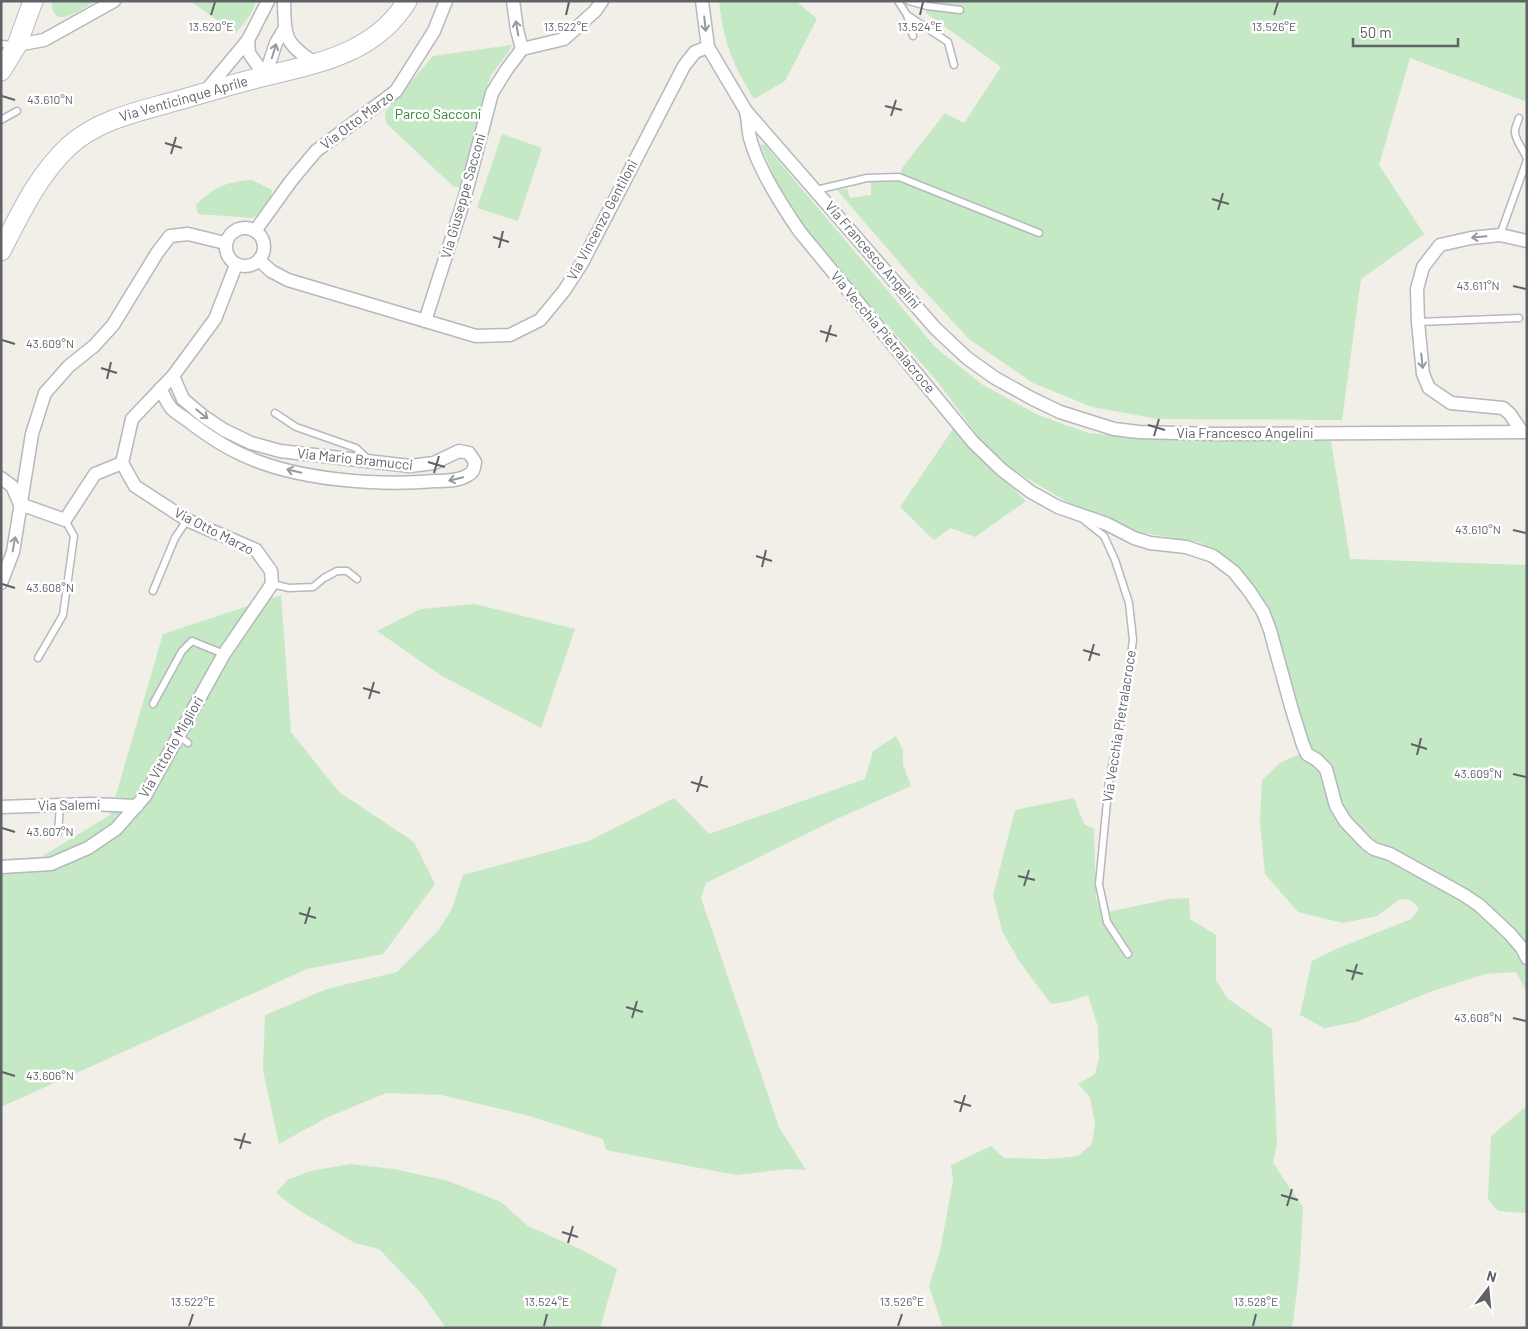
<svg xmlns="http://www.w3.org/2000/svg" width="1528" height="1329" viewBox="0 0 1528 1329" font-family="Barlow,sans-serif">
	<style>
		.green { fill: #c5e8c5 }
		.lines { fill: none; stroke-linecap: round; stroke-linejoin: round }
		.lane-casing { stroke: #b5b8bc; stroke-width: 9 }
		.street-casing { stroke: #b5b8bc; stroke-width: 15 }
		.secondary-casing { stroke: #b6babf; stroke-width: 21 }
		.lane { stroke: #fff; stroke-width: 6 }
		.street { stroke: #fff; stroke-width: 12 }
		.secondary { stroke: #fff; stroke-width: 19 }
		.oneway { stroke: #979a9d }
		.ticks { fill: none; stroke: #5f6368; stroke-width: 2 }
		.labels { text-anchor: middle; stroke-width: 5; stroke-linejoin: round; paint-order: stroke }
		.street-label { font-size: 14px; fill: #5f6368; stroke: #fff }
		.park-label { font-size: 14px; fill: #348238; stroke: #fff }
		.ticks-label { font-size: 12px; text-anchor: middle; fill: #5f6368; stroke: #fff; stroke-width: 5; stroke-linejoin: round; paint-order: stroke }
	</style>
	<rect width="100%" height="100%" fill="#f1efe8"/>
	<g class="green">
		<path d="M52,1H95C82,9 51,33 52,1Z"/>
		<polygon points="190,1 256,1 251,14 236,33"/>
		<path d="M719,1H796L817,19L785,81L754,99C745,84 736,69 730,52C724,36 721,18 719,1Z"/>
		<polygon points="928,1 1527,1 1527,102 1410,58 1379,165 1424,234 1361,279 1342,420 1158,419 1092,407 1033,383 969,339 917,283 837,190 847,189 850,198 871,195 871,182 900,181 902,168 945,113 964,123 1001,67 926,13"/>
		<polygon points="512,45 510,50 491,75 484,96 479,120 461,187 454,187 386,123 385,112 433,56"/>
		<polygon points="502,134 542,148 518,221 477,208"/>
		<polygon points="760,144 765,145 936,348 983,385 1038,415 1088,433 1137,438 1331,441 1350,559 1527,565 1527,992 1516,972 1485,974 1430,992 1356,1022 1324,1028 1300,1015 1312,961 1336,949 1411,919 1417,912 1418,907 1410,900 1400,899 1377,916 1343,923 1298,912 1265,874 1260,824 1262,780 1280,763 1308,750 1251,587 1201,543 1140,532 1082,511 1015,471 986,447 937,381 871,307 810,234 785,201"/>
		<path d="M252,180L272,190L269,209L252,218L198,214L196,205C213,188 227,181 252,180Z"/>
		<polygon points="953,429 1026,501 975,537 951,528 934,540 900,507"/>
		<polygon points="281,595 291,732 339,792 414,842 435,884 383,954 307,969 1,1107 1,859 41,857 110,815 163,634"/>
		<polygon points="475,604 575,629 541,728 442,676 377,631 421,609"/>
		<polygon points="896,736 903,750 903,765 911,786 841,817 706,883 701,898 779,1127 806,1170 788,1169 736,1175 606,1150 603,1139 526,1115 441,1095 386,1093 326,1118 279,1144 263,1071 265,1015 327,989 397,972 438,931 452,909 463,875 589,841 674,798 709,834 865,779 873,751"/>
		<polygon points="1074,798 1084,824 1094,829 1096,897 1102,917 1108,912 1169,899 1189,898 1190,919 1216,935 1216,980 1227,998 1272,1029 1277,1144 1273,1163 1303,1207 1300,1263 1293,1323 1290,1328 943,1328 929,1286 940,1251 953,1181 951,1165 991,1146 1004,1158 1048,1159 1078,1156 1092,1144 1095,1123 1090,1097 1078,1084 1095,1074 1099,1059 1098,1027 1088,995 1070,1001 1051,1004 1019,961 1002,931 993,895 1015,810"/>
		<polygon points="1527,1106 1527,1213 1498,1211 1488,1199 1491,1136"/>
		<polygon points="350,1164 394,1169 448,1181 501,1202 528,1226 582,1250 617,1269 600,1328 446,1328 422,1294 379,1249 355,1243 300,1211 276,1193 287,1180 311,1171"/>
	</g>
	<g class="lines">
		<g class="lane-casing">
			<g id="lane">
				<polyline points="898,1 907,15 948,42 954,65"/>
				<polyline points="909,1 927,6 960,10"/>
				<polyline points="907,15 913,36"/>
				<polyline points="1,44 15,45"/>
				<path d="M1519,118C1518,122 1515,127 1515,131C1514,139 1524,150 1527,159"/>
				<polyline points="1,120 17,111"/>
				<polyline points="816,190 867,178 899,177 1039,233"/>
				<polyline points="1500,235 1527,160"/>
				<polyline points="1418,322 1519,318"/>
				<polyline points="275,413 296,427 356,448 368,459"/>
				<polyline points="1085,521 1104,536 1115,560 1129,603 1133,640 1123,713 1109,781 1099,884 1107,922 1128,954"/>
				<polyline points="272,584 289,588 313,587 324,578 337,571 347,571 357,579"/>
				<polyline points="153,591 175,538 187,520"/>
				<polyline points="38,658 63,615 74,536 65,520"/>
				<polyline points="153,704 182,651 192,641 224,654"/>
				<polyline points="179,736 188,743"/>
				<polyline points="58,833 60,805"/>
			</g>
		</g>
		<g class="street-casing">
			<g id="street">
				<path d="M284,1C285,39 284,42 316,64"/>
				<polyline points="513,1 517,30 522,49 564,39 595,11 602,1"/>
				<polyline points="702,1 708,47 746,111 935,328 967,358 995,378 1033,399 1060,412 1114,429 1139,432 1215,434 1527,432"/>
				<polyline points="248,40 249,53 265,76"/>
				<polyline points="17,45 44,40 114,1"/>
				<polyline points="265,76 276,43 285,28"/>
				<polyline points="204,93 248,40 268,1"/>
				<path d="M746,111C748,120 748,129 750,138C758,169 782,206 800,232L973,442L1002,470L1031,492L1058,507L1107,524L1134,538L1150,543L1186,547L1213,556L1234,572L1250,592L1263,612L1270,630L1292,710L1303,745L1307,754L1317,760L1326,769L1336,806L1345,821L1367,844L1374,849L1390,854L1464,895L1479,905L1510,934L1522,948L1527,958"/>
				<circle cx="245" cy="247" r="19"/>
				<polyline points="255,231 291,181 316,151 396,91 434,31 446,1"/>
				<polyline points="259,260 271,271 288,280 476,336 510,335 540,320 564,291 582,263 684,66 695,52 708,47"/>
				<polyline points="425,321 464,200 492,93 507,69 522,49"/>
				<path d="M160,389C164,395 167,403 172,409C176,413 182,416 187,420C205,434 224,447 245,456C297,480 378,486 435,481C445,481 459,481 468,475C474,472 474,468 475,462L469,453L459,451L434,463L410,466L280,451L251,443L224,430L203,416L183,399L173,376"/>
				<polyline points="1522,432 1510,414 1503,408 1451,403 1429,388 1423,374 1418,322 1417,289 1423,267 1440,245 1471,238 1500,235 1527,241"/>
				<polyline points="1,478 12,486 20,504"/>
				<polyline points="20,504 65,520 95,474 122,463 132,419 173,376 215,319 236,265"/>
				<polyline points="1,583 13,552 32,434 45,393 69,366 94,346 113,325 157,253 170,236 188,234 225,243"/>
				<polyline points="1,807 90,804 137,806"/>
				<polyline points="1,867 51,864 88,848 116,829 145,796 224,654 272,584 271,571 256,550 187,520 135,486 122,463"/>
			</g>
		</g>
		<g class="secondary-casing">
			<g id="secondary">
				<polyline points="1,71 17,45 33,1"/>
				<path id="s1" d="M1,251C20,214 38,175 69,146C95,122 132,113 165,104C192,97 219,88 246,81C305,65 372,59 407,1"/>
			</g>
		</g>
		<use href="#lane" class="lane"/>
		<use href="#street" class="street"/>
		<use href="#secondary" class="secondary"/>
	</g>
	<defs><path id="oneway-shaft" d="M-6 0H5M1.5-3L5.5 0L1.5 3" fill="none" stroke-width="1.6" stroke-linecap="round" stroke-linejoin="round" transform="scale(1.25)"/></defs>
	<g class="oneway">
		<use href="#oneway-shaft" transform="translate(705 24) rotate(84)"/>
		<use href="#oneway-shaft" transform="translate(517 28) rotate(-100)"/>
		<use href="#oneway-shaft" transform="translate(274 51) rotate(-73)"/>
		<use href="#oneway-shaft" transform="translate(1479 237) rotate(175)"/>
		<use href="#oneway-shaft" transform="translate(1422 361) rotate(84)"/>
		<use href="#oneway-shaft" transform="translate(202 414) rotate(39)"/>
		<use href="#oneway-shaft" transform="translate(294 471) rotate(-167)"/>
		<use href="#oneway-shaft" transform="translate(456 479) rotate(167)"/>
		<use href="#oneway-shaft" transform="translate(14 544) rotate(-80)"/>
	</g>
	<path class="ticks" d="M211,15L215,2M566,15L569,2M920,15L923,2M1274,15L1278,2M2,96L15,100M885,106L902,110M891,116L896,100M165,143L182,148M171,154L176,137M1212,199L1229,204M1218,210L1223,193M493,237L509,242M499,248L503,231M1513,286L1526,289M820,331L837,336M2,340L15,344M826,342L831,325M101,368L117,373M107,379L111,362M1148,425L1165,430M1154,436L1159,419M428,462L445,467M434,473L439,456M1513,530L1526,533M756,556L772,561M762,567L766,550M2,584L15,588M1083,650L1100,655M1089,661L1094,644M363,688L380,693M369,699L374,682M1411,744L1427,749M1417,755L1421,738M1513,774L1526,777M691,782L708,787M697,792L702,776M2,828L15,832M1018,876L1035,880M1024,886L1029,870M299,913L316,918M305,924L310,907M1346,970L1363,974M1352,980L1357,964M626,1007L643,1012M632,1018L637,1001M1513,1018L1526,1021M2,1072L15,1076M954,1101L971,1106M960,1112L965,1095M234,1139L251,1143M240,1149L245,1133M1281,1195L1298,1200M1287,1206L1292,1189M562,1232L578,1237M568,1243L573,1226M189,1326L193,1314M544,1326L547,1314M898,1326L902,1314M1253,1326L1256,1314"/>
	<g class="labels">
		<g class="street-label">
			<text dy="5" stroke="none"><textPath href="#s1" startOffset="251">Via Venticinque Aprile</textPath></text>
			<text transform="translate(357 120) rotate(-37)" y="5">Via Otto Marzo</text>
			<text transform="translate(463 196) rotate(-74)" y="5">Via Giuseppe Sacconi</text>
			<text transform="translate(602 220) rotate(-62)" y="5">Via Vincenzo Gentiloni</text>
			<text transform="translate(873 255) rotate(49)" y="5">Via Francesco Angelini</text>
			<text transform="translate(883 332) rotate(50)" y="5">Via Vecchia Pietralacroce</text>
			<text x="1245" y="438">Via Francesco Angelini</text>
			<text transform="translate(355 459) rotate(6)" y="5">Via Mario Bramucci</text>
			<text transform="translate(214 531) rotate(27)" y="5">Via Otto Marzo</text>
			<text transform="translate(1119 726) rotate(-81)" y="5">Via Vecchia Pietralacroce</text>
			<text transform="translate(171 747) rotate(-60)" y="5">Via Vittorio Migliori</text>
			<text transform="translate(69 805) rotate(-1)" y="5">Via Salemi</text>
		</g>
		<g class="park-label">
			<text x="438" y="119">Parco Sacconi</text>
		</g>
	</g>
	<g class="ticks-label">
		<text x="211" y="31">13.520°E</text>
		<text x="566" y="31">13.522°E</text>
		<text x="920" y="31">13.524°E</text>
		<text x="1274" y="31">13.526°E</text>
		<text x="50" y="104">43.610°N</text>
		<text x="1478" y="290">43.611°N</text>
		<text x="50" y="348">43.609°N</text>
		<text x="1478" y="534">43.610°N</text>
		<text x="50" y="592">43.608°N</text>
		<text x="1478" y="778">43.609°N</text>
		<text x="50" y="836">43.607°N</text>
		<text x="1478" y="1022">43.608°N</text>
		<text x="50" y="1080">43.606°N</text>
		<text x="193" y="1306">13.522°E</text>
		<text x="547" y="1306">13.524°E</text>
		<text x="902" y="1306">13.526°E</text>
		<text x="1256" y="1306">13.528°E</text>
	</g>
	<rect width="1528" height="1329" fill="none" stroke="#5f6368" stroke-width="5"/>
	<g transform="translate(1488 1289) rotate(16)" stroke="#ffffff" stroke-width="4" paint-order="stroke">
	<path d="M0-4L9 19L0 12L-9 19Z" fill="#5f6368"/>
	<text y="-8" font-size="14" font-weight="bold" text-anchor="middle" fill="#5f6368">N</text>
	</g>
	<path d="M1353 38v8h105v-8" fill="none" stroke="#5f6368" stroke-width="2.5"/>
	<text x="1360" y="38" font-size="15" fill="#5f6368" stroke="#ffffff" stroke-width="4" paint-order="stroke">50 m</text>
</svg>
